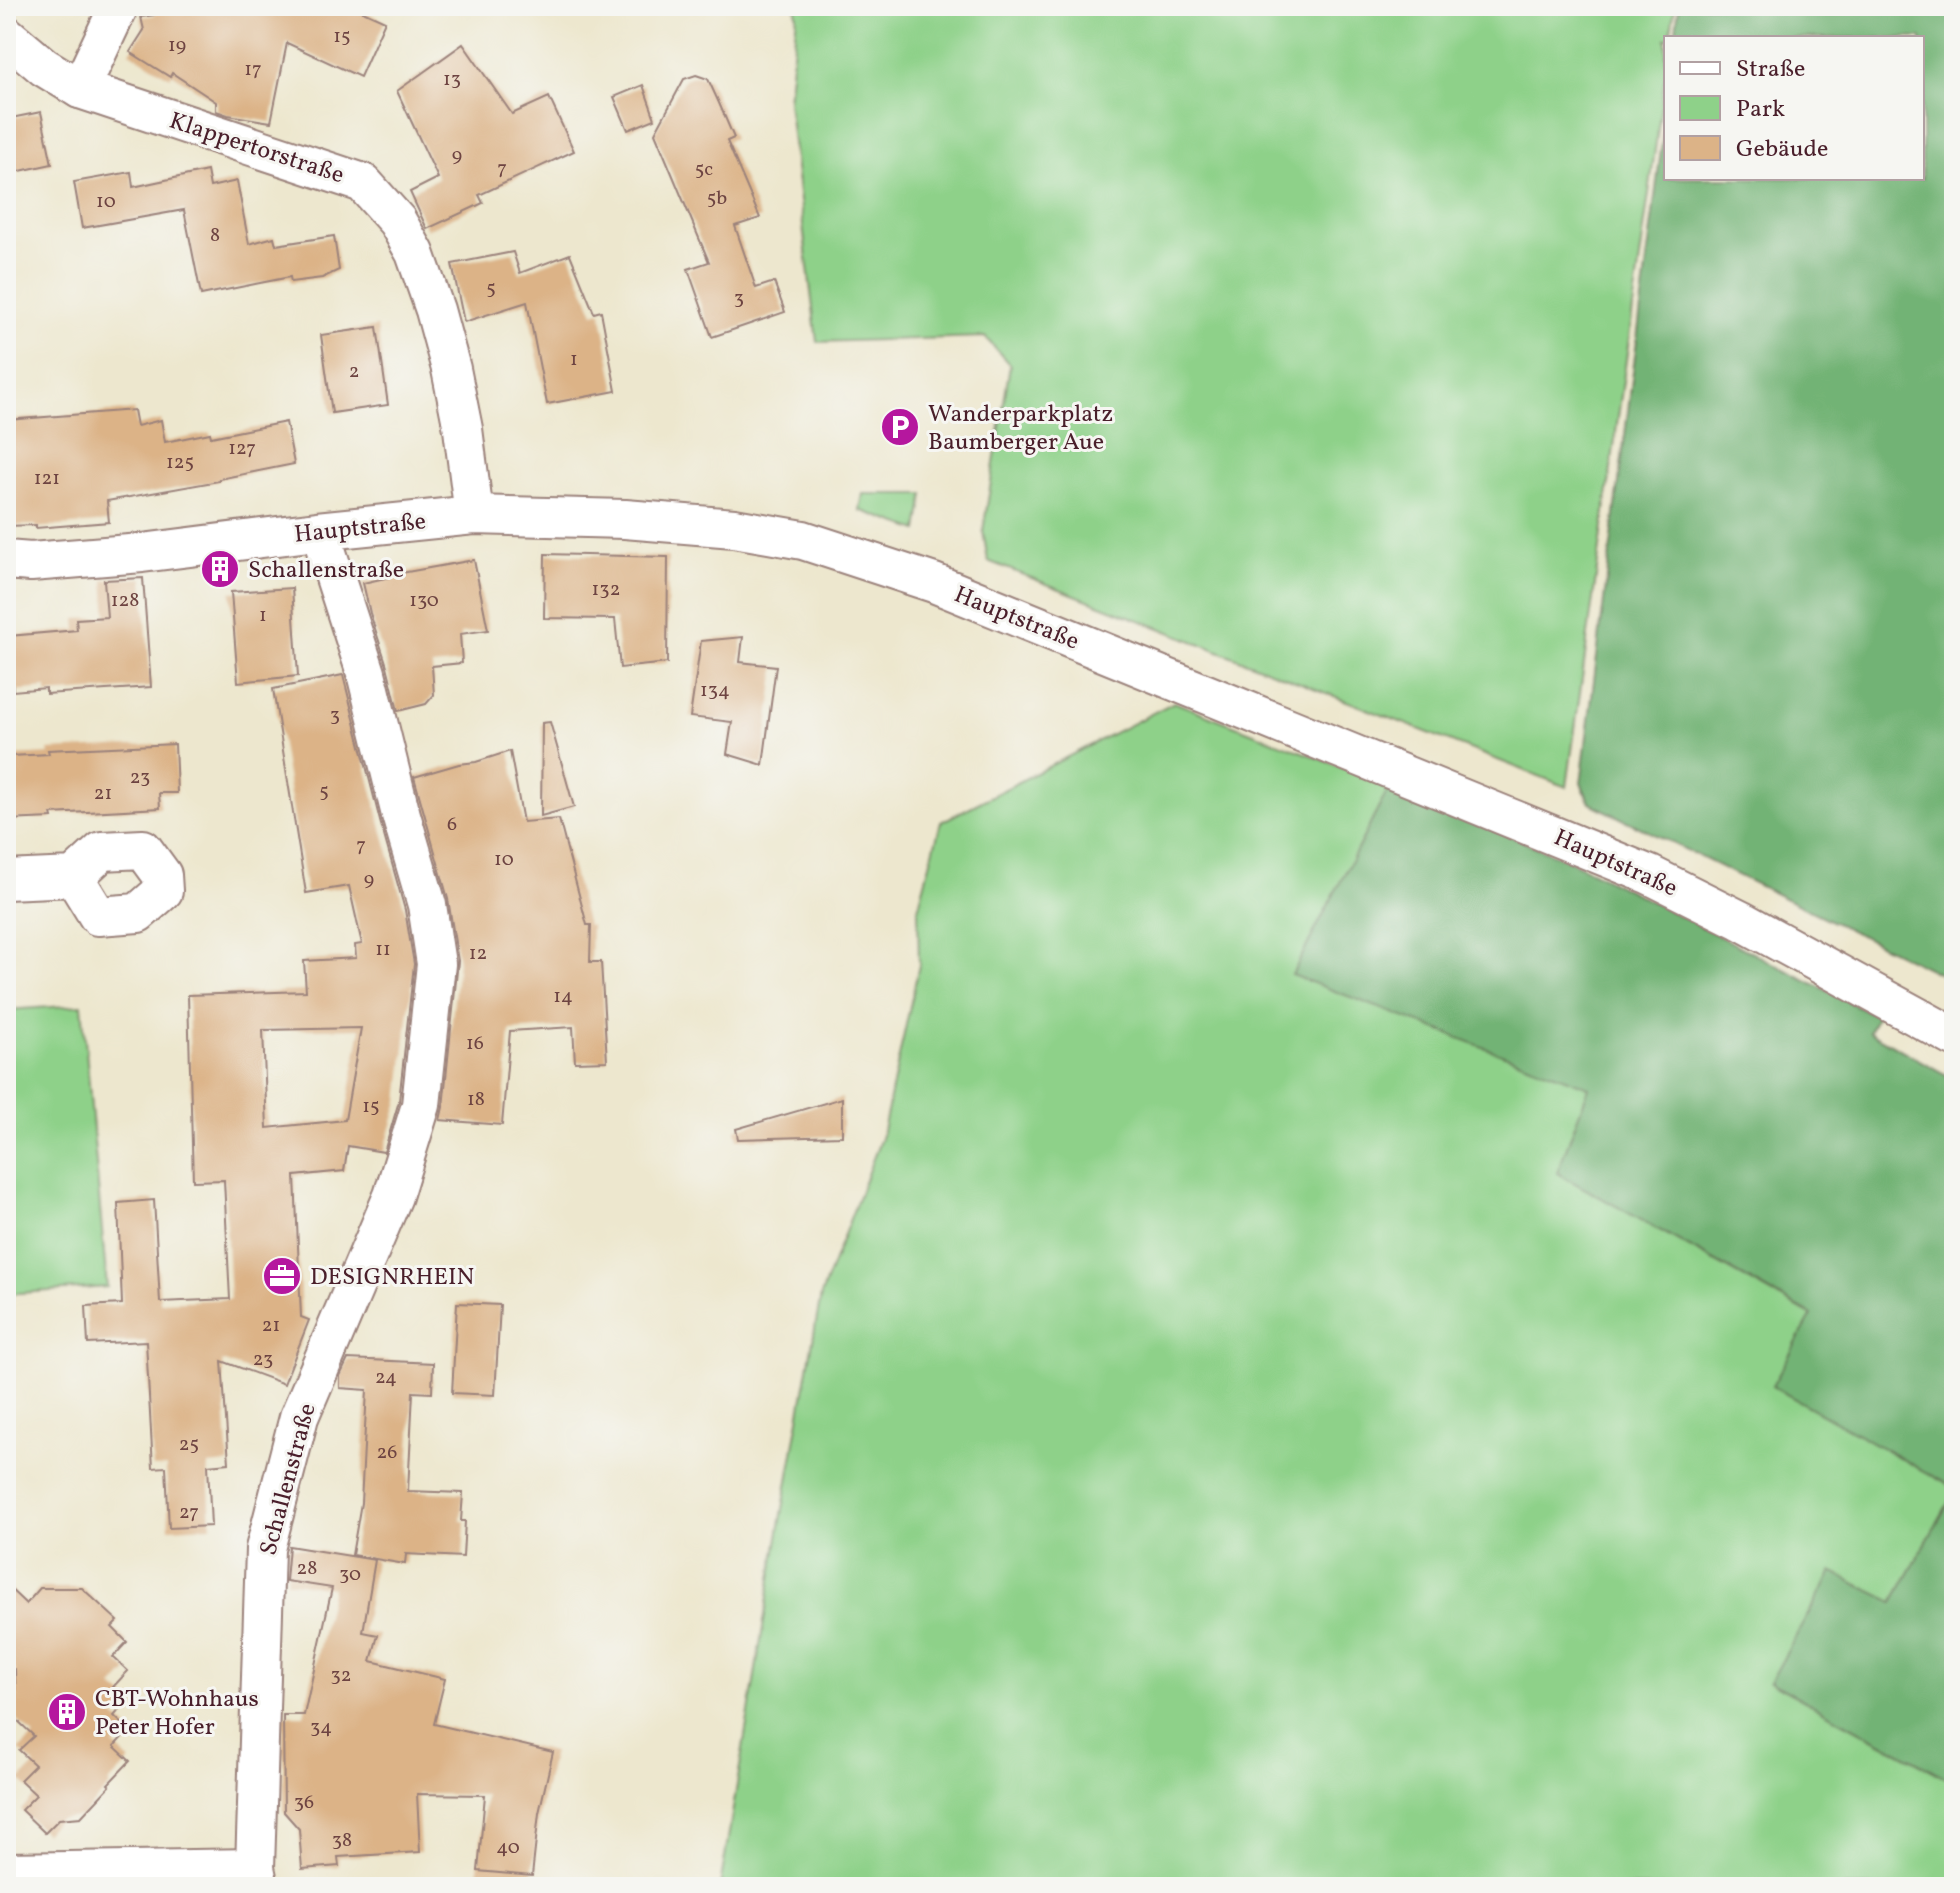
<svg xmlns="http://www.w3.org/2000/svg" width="1960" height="1893" viewBox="0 0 1960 1893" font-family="Vollkorn,serif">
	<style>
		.green { fill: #8ed189; stroke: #6c785a; stroke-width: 2 }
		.forest { fill: #72b375; stroke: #5e6950; stroke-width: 2 }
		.building { fill: #dcb387; fill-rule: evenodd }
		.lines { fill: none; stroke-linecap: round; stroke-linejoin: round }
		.minor-casing { stroke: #9c837c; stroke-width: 42 }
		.minor { stroke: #fff; stroke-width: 38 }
		.labels { text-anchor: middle; stroke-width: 6; stroke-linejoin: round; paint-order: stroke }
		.number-label { font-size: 20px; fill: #6e4442 }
		.street-label { font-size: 24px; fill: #4a1f2b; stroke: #f6f6f2 }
		.poi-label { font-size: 24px; fill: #4a1f2b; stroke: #f6f6f2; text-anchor: start }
	</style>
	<rect width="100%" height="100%" fill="#f6f6f2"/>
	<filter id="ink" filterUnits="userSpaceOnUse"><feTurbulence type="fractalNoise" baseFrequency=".0125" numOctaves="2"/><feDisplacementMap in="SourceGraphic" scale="16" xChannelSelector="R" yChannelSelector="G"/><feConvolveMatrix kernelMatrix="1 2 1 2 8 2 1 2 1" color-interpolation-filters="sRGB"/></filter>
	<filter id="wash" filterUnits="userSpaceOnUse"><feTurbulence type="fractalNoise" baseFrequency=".006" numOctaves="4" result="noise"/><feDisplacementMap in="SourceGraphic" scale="32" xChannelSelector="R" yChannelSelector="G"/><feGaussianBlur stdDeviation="1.8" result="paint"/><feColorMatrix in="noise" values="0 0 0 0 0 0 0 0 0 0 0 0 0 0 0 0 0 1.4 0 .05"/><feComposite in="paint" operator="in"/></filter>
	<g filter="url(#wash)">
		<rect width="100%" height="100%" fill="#ede7ce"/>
		<g class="green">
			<polygon points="795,6 1675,6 1670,38 1666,38 1666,70 1567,787 988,561 983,531 1010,365 985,337 817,342 788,101 797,15"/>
			<polygon points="863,494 924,494 918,531 860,510"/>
			<polygon points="1174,702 1390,786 1293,975 1590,1087 1558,1173 1812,1316 1775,1387 1954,1488 1954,1493 1893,1602 1770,1682 1954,1782 1954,1887 720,1887 778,1537 821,1295 882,1135 919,965 918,909 941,822"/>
			<polygon points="82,1005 107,1287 6,1294 6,1010"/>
		</g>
		<g class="forest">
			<polygon points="1679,6 1954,6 1954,981 1590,803 1581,783 1666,110 1666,178 1922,178 1922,38 1675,38"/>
			<polygon points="1390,786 1575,863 1877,1016 1869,1032 1954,1079 1954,1488 1772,1386 1812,1315 1557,1173 1589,1087 1292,975"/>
			<polygon points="1954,1493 1954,1782 1770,1682 1832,1572 1893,1602"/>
		</g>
		<g id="blocks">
			<g class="building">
				<polygon points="160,6 352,6 385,21 360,77 287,43 271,122 228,115 216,111 216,102 172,73 170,77 130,52 144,30 141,17 154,15"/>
				<polygon points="463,44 512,114 549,97 574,151 479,195 483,203 427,229 410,192 438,178 397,91"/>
				<polygon points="696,75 708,79 719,103 734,138 727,141 760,218 735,226 756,288 774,282 785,312 712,337 688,269 709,262 655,133 684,79"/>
				<polygon points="643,85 655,119 628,130 614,97"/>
				<polygon points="41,112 52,164 6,174 6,119"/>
				<polygon points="207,171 210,187 237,181 249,244 274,237 276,245 334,236 339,270 322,278 291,282 290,277 201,295 184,210 82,228 74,182 131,172 133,187"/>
				<polygon points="513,252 520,273 570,254 594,313 601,311 616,391 547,404 527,302 464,322 452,264"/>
				<polygon points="377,327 388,405 332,413 321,335"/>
				<polygon points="134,410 137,426 161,420 165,442 210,433 211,437 286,422 294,464 219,479 219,481 107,501 109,522 36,528 36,525 6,526 6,466 11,466 7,420"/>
				<polygon points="545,554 668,557 667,663 620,668 615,619 544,618"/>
				<polygon points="474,560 488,630 460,634 462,663 432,666 434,695 426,704 398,711 387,666 370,613 363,583 390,577 390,575"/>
				<polygon points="143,578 151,687 46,694 46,688 13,691 9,636 77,630 76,619 107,617 104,580"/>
				<polygon points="292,588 298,676 238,682 231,592"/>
				<polygon points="743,637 740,662 776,666 763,765 727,754 732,722 690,717 701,641"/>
				<path d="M343,675L380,821L405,910L414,964L399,1101L384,1152L348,1146L344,1171L295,1176L301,1317L309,1320L284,1384L222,1361L229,1463L208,1465L211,1526L169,1528L166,1467L153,1468L146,1341L88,1344L86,1306L122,1304L118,1203L154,1200L160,1302L230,1299L224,1180L193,1181L188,995L306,991L304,961L356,958L355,945L362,944L349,886L306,893L273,689ZM361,1028L345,1120L267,1128L263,1030Z"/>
				<polygon points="550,722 574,807 541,816 542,723"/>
				<polygon points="175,744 177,793 159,793 160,808 51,814 52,818 6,820 6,768 12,767 11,756 49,754 48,750"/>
				<polygon points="510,751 523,822 559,819 587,925 591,925 590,962 601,962 607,1061 575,1062 573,1027 510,1031 502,1125 440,1120 443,1107 458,961 448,899 414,777 459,764 476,762"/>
				<polygon points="842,1098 842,1136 738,1139 736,1129"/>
				<polygon points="457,1303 500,1305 495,1395 452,1393"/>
				<polygon points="348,1359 433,1363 432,1393 413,1392 408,1491 463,1493 461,1521 465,1521 463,1557 406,1554 405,1564 352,1555 361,1503 367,1390 340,1388 340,1376"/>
				<polygon points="289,1546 375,1560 363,1632 378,1635 371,1661 445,1679 434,1724 553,1752 539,1813 532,1876 478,1871 485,1795 417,1794 420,1852 338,1857 339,1866 302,1869 299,1829 284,1812 283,1715 304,1715 332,1588 286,1581"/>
				<polygon points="6,1585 26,1604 40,1588 82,1588 118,1621 112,1627 127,1642 113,1657 128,1671 113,1687 128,1700 114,1716 129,1730 114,1746 130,1761 108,1784 110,1786 81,1817 59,1819 45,1833 21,1810 36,1795 20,1780 35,1765 19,1750 34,1736 16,1719 15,1669 6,1670"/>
			</g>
		</g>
	</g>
	<g filter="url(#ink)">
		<use href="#blocks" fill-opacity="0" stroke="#9c837c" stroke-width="2"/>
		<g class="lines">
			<g class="minor-casing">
				<g id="minor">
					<polyline points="6,35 44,67 80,89 363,183 397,221 415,253 435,310 451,369 463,429 474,515"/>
					<polyline points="80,89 119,6"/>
					<polyline points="6,560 31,562 142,553 317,531 474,515 625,519 734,528 803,540 934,583 1650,875 1740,920 1954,1037"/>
					<polyline points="6,880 74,877 102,851 143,849 162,875 163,891 138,913 98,916 74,877"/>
					<polyline points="6,1872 255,1868"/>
					<polyline points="259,1887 255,1868 265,1549 299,1417 393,1196 421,1105 436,964 427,905 401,815 366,673 320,531"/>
				</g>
			</g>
			<use href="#minor" class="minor"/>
		</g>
	</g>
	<defs>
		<g id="parking-disc" transform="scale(2)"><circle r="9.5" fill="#b5179e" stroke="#f6f6f2"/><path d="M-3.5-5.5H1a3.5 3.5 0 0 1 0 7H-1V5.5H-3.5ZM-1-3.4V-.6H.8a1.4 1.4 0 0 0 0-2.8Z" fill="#fff"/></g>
		<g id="building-disc" transform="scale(2)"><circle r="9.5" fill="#b5179e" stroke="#f6f6f2"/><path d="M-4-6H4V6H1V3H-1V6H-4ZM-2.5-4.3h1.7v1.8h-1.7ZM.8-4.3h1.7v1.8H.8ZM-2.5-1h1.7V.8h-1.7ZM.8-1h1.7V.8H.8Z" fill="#fff"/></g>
		<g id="office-disc" transform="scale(2)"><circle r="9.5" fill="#b5179e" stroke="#f6f6f2"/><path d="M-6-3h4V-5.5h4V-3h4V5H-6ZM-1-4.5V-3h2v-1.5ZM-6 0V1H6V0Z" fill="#fff"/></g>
	</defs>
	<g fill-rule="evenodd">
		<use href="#parking-disc" x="900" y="427"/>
		<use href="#building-disc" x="220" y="569"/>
		<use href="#office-disc" x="282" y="1276"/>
		<use href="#building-disc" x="67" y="1712"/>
	</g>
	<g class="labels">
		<g class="number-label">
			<text x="342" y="42">15</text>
			<text x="177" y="51">19</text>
			<text x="253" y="75">17</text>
			<text x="452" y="85">13</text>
			<text x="457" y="161">9</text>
			<text x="502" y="174">7</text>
			<text x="704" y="175">5c</text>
			<text x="717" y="204">5b</text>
			<text x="106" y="207">10</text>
			<text x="215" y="241">8</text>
			<text x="491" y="294">5</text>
			<text x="739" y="304">3</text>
			<text x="574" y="365">1</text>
			<text x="354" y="377">2</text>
			<text x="242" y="454">127</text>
			<text x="180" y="468">125</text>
			<text x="47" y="484">121</text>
			<text x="606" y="595">132</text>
			<text x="125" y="606">128</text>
			<text x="424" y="606">130</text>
			<text x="263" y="621">1</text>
			<text x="715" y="696">134</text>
			<text x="335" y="721">3</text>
			<text x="140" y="783">23</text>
			<text x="324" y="797">5</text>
			<text x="103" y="799">21</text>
			<text x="452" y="830">6</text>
			<text x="361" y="851">7</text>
			<text x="504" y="865">10</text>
			<text x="369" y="885">9</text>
			<text x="383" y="955">11</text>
			<text x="478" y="959">12</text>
			<text x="563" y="1002">14</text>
			<text x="475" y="1049">16</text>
			<text x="476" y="1105">18</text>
			<text x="371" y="1112">15</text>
			<text x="271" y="1331">21</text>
			<text x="263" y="1365">23</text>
			<text x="386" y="1383">24</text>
			<text x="189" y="1450">25</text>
			<text x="387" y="1458">26</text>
			<text x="189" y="1518">27</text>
			<text x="307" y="1574">28</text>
			<text x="350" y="1580">30</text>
			<text x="341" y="1681">32</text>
			<text x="321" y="1733">34</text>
			<text x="304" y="1808">36</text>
			<text x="342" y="1846">38</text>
			<text x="508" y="1853">40</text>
		</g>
		<g class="street-label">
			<text transform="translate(257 147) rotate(18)" y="8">Klappertorstraße</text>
			<text transform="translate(360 527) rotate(-6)" y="8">Hauptstraße</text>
			<text transform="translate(1017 617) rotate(22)" y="8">Hauptstraße</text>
			<text transform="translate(1616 862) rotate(24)" y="8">Hauptstraße</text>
			<text transform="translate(287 1479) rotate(-75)" y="8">Schallenstraße</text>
		</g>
		<g class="poi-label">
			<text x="928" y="421">Wanderparkplatz<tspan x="928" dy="28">Baumberger Aue</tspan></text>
			<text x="248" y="577">Schallenstraße</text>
			<text x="310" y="1284">DESIGNRHEIN</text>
			<text x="95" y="1706">CBT-Wohnhaus<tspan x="95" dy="28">Peter Hofer</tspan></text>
		</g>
	</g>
	<rect width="1960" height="1893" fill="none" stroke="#f6f6f2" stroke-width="32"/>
	<rect x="1664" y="36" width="260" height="144" fill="#f6f6f2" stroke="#b1a0a2" stroke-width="2"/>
	<rect x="1680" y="62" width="40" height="12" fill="#ffffff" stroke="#b1a0a2" stroke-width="2"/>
	<text x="1736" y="76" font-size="24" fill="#4a1f2b">Straße</text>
	<rect x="1680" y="96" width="40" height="24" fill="#8ed189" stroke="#b1a0a2" stroke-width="2"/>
	<text x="1736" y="116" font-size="24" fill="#4a1f2b">Park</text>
	<rect x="1680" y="136" width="40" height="24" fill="#dcb387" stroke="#b1a0a2" stroke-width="2"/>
	<text x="1736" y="156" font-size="24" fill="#4a1f2b">Gebäude</text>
</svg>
